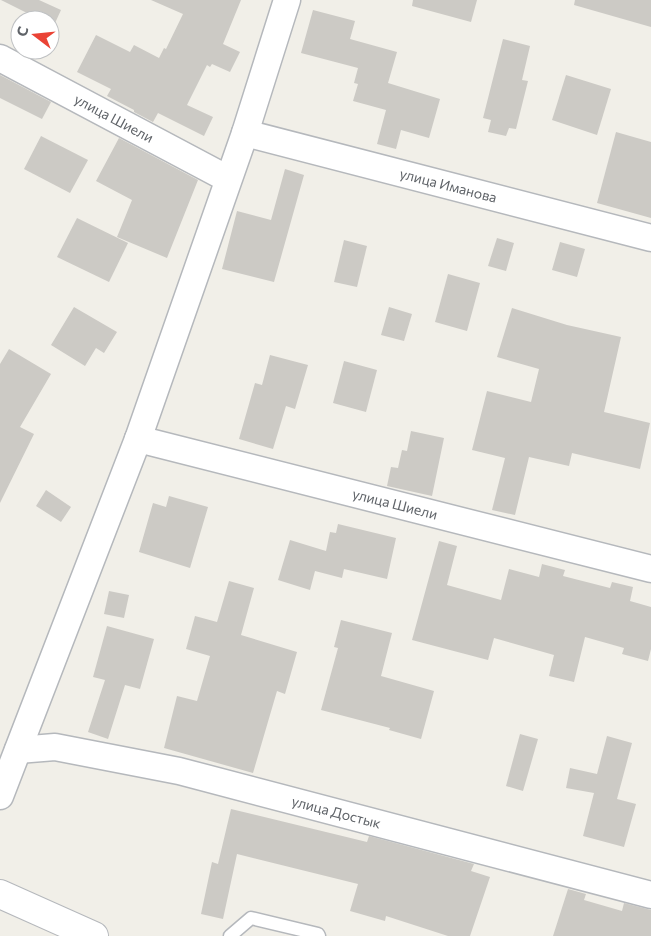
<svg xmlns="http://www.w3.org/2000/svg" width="651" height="936" viewBox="0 0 651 936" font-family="Commissioner,sans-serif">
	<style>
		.building { fill: #cccac5 }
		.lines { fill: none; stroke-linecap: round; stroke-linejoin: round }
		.service-casing { stroke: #b5b8bc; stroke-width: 15 }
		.minor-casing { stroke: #b5b8bc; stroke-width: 29 }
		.tertiary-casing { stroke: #b5b8bc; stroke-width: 30 }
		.service { stroke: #fff; stroke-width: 12 }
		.minor { stroke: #fff; stroke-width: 26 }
		.tertiary { stroke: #fff; stroke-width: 28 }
		.labels { text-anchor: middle; stroke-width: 4.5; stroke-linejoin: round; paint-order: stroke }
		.street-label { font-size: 14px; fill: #5f6368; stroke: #fff }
	</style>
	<rect width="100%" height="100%" fill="#f1efe8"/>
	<g class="building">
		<polygon points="1,0 39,0 61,10 50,34 50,20 28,20 31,15"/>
		<polygon points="151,0 241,0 223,44 240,52 230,72 212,64 210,67 207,65 187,105 213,117 204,136 158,113 153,122 134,112 134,110 107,96 111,89 77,72 96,35 130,52 134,45 159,58 164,48 166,49 183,14"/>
		<polygon points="413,0 477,0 471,22 412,6"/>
		<polygon points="575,0 651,0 651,27 574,5"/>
		<polygon points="313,10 355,21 350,39 397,52 388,83 440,99 429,138 401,130 396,149 377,144 386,110 353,101 358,84 354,83 358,68 301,53"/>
		<polygon points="503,39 530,46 522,80 528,81 516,129 509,128 506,136 488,132 491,120 483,118"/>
		<polygon points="0,75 51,102 42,119 0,98"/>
		<polygon points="566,75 611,89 597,135 552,120"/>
		<polygon points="616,132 651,142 651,218 597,203"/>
		<polygon points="41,136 88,160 70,193 24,169"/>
		<polygon points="119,138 198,180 167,258 117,237 132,200 96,181"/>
		<polygon points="285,169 304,175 274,282 222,269 237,211 271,220"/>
		<polygon points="77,218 128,243 109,282 57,257"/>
		<polygon points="497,238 514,243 506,271 488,266"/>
		<polygon points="344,240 367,246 357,287 334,282"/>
		<polygon points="560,242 585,249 577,277 552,270"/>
		<polygon points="448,274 480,283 467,331 435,322"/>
		<polygon points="74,307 117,332 104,353 96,348 85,366 51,345"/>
		<polygon points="389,307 412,314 404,341 381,335"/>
		<polygon points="512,308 567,325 621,337 604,412 650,423 640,469 572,453 569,466 529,457 515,515 492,510 505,458 472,450 487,391 531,402 539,369 497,357"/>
		<polygon points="9,349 51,374 20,427 34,434 0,503 0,364"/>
		<polygon points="270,355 308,365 295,409 286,406 273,449 239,439 255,383 262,385"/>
		<polygon points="344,361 377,370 366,412 333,403"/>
		<polygon points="411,431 444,438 432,496 387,486 391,467 398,468 402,450 407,451"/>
		<polygon points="46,490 71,507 61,522 36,506"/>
		<polygon points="169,496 208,507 190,568 139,552 153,503 166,507"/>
		<polygon points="338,524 396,538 387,579 344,569 342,578 315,571 310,590 278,580 290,540 326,551 330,532 336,533"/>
		<polygon points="439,541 457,546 447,585 501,600 509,569 539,577 542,564 565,570 563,576 610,588 612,582 633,587 630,601 651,607 651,649 648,661 622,654 624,648 585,637 574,682 549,676 554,655 494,638 488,660 412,640"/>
		<polygon points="229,581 254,588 241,635 297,652 285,694 277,691 253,773 164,748 177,696 197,701 210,656 186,649 195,616 217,622"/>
		<polygon points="109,591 129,595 124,618 104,614"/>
		<polygon points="341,620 392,633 381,676 434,691 421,739 389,730 390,728 321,710 338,648 334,647"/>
		<polygon points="107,626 154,639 140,689 125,685 108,739 88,732 105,680 93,677"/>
		<polygon points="520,734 538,739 523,791 506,786"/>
		<polygon points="607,736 632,743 617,799 636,804 624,847 583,836 594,793 566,788 570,768 597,774"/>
		<polygon points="231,809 367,842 369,836 474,864 471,871 490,877 470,936 448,936 386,916 385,921 350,911 358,884 237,854 223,919 201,914 212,862 218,864"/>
		<polygon points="568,889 586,894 584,900 622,911 624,903 651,910 651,936 553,936"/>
	</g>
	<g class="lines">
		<g class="service-casing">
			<polyline id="service" points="230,936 251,918 318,934 319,936"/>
		</g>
		<g class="minor-casing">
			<g id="minor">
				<path id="s1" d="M0,58L228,179"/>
				<path id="s2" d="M245,133L651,238"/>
				<path id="s3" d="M138,439L651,569"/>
				<path id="s4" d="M18,750L55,747L179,771L651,895"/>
				<polyline points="0,796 138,439 245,133 287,0"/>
			</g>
		</g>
		<g class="tertiary-casing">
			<polyline id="tertiary" points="0,894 94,936"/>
		</g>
		<use href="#service" class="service"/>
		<use href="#minor" class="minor"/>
		<use href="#tertiary" class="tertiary"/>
	</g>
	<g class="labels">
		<g class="street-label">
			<text dy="5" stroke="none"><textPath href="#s1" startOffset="129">улица Шиели</textPath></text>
			<text dy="5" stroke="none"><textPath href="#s2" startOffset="210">улица Иманова</textPath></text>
			<text dy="5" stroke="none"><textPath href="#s3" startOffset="265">улица Шиели</textPath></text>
			<text dy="5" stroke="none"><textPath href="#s4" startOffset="326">улица Достык</textPath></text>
		</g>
	</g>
	<g transform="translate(35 35) rotate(286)"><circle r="24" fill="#ffffff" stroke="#bfc1c3"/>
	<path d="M0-4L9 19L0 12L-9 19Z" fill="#ea4335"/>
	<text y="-8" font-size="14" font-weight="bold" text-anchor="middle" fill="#5f6368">С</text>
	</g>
</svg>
